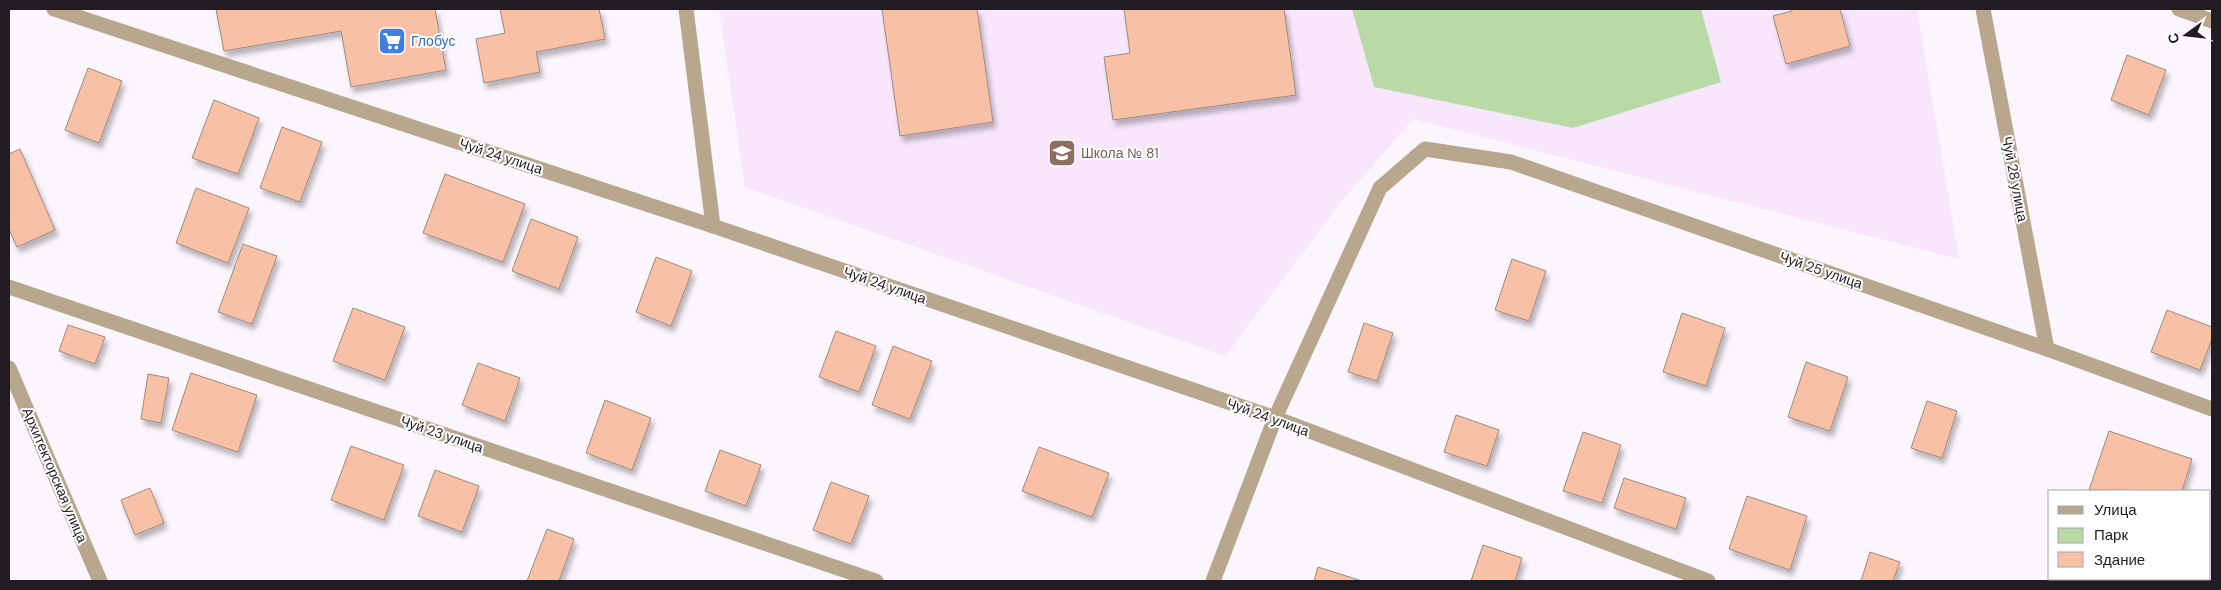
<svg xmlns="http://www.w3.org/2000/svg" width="2221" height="590" viewBox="0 0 2221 590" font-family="'DM Sans',sans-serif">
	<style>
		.built { fill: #f7e6fc }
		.green { fill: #b9daa6 }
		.building { fill: #f8c0a5; stroke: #a0897e; filter: url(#shadow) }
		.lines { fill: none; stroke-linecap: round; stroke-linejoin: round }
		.minor { stroke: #b8a78d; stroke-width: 15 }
		.labels { text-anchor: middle; stroke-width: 4; stroke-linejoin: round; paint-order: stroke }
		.shop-label { font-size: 14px; fill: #366cbe; stroke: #fff; text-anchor: start }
		.education-label { font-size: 14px; fill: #785e54; stroke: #fff; text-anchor: start }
		.street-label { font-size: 14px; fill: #211b22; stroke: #fff }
	</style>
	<defs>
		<filter id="shadow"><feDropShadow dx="3" dy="5.5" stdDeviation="2.5" flood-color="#0004"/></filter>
	</defs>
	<rect width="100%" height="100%" fill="#fbf5fd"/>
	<polygon class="built" points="719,9 1917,9 1959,259 1413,119 1341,202 1225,356 745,187"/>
	<polygon class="green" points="1352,9 1701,9 1721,82 1573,128 1374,87"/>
	<g class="building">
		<polygon points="216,9 435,9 446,70 351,87 341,31 224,51"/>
		<polygon points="500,9 599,9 605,39 536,52 540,72 484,83 476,39 505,33"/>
		<polygon points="882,9 977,9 993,122 900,136"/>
		<polygon points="1124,9 1284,9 1296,95 1113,120 1104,57 1130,53"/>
		<polygon points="1792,9 1840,9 1850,46 1786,64 1773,16 1792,11"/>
		<polygon points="2127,55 2166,70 2149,115 2111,100"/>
		<polygon points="88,68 122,81 99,143 65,130"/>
		<polygon points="214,100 259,118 238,174 192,158"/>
		<polygon points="282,127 322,142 300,202 260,188"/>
		<polygon points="20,149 55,230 17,247 9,229 9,154"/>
		<polygon points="445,174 525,204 503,262 423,233"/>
		<polygon points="196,188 249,208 228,263 176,243"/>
		<polygon points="531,219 578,237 559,289 512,271"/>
		<polygon points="243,244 277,256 252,324 218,312"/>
		<polygon points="656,257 692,271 671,326 636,312"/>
		<polygon points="1512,259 1546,271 1529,321 1495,310"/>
		<polygon points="353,308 405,327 385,380 333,361"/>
		<polygon points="2167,310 2212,327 2212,339 2200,370 2151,352"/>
		<polygon points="1682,313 1725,328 1706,386 1663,372"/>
		<polygon points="1364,323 1393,333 1377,381 1348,372"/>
		<polygon points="68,325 105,337 95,364 59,351"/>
		<polygon points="836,331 876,346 859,392 819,377"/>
		<polygon points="893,346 932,361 910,419 872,405"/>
		<polygon points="1806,362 1848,377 1830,431 1788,417"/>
		<polygon points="478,363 520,378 505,421 462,405"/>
		<polygon points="191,373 257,395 238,452 172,430"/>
		<polygon points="148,374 169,378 161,423 141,419"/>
		<polygon points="605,400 651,418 632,470 586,453"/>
		<polygon points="1927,401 1957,411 1942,458 1911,448"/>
		<polygon points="1456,415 1499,430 1487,466 1444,452"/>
		<polygon points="2109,431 2192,459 2182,491 2089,490"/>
		<polygon points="1583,432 1621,445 1602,503 1563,491"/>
		<polygon points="351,446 404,465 384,520 331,500"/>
		<polygon points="1039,447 1109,473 1092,517 1022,491"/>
		<polygon points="720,450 761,465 746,506 705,491"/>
		<polygon points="435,470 479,486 462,532 418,516"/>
		<polygon points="1624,478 1686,498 1676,529 1614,508"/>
		<polygon points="831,482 869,496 851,544 813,530"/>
		<polygon points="150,488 164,523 135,535 121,500"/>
		<polygon points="1747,496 1807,516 1790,570 1729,549"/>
		<polygon points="547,529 574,539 559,581 527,581"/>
		<polygon points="1483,545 1522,558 1515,581 1471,581"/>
		<polygon points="1870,552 1900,562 1893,581 1861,581"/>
		<polygon points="1318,567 1362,581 1314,581"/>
	</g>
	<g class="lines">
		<g class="minor">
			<polyline points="54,9 713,226 1275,418 1708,581"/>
			<polyline points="686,9 713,226"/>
			<polyline points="1983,9 2047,349"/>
			<polyline points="2179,9 2212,21"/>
			<polyline points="9,287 876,581"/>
			<polyline points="9,368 100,581"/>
			<polyline points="1213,581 1275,418 1380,188 1425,149 1511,162 2047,349 2212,409"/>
		</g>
	</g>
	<defs>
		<g id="supermarket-square" transform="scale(1.4375)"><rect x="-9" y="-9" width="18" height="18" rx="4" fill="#3f7fe0" stroke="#fff"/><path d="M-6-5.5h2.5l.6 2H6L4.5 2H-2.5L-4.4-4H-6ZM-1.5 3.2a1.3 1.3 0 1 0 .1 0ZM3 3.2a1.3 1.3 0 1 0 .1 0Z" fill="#fff"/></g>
		<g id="school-square" transform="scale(1.4375)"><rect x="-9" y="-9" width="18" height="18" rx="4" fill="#8d6e63" stroke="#fff"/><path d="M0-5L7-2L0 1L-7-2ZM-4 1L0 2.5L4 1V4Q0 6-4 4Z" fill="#fff"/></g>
	</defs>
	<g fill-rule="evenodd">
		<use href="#supermarket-square" x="392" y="41"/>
		<use href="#school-square" x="1062" y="153"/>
	</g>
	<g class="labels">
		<g class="shop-label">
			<text x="411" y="46">Глобус</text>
		</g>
		<g class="education-label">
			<text x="1081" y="158">Школа № 81</text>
		</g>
		<g class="street-label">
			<text transform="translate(501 156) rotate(18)" y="5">Чуй 24 улица</text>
			<text transform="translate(2015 179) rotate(79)" y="5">Чуй 28 улица</text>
			<text transform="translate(1821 270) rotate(19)" y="5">Чуй 25 улица</text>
			<text transform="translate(885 285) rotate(19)" y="5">Чуй 24 улица</text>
			<text transform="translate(1268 417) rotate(20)" y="5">Чуй 24 улица</text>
			<text transform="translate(442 434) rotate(19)" y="5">Чуй 23 улица</text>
			<text transform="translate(55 475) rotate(67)" y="5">Архитекторская улица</text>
		</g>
	</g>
	<rect width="2221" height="590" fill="none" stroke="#211b22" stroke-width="20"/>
	<rect x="2048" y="490" width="162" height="90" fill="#ffffff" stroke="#a6a4a7"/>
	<rect x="2058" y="506" width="25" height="8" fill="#b8a78d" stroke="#a6a4a7"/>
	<text x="2094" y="515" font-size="15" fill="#211b22">Улица</text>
	<rect x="2058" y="528" width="25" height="15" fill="#b9daa6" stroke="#a6a4a7"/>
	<text x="2094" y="540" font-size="15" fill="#211b22">Парк</text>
	<rect x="2058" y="552" width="25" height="15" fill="#f8c0a5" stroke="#a6a4a7"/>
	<text x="2094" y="565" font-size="15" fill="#211b22">Здание</text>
	<g transform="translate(2186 35) rotate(255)" stroke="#ffffff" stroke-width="4" paint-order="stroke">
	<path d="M0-4L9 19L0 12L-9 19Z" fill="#211b22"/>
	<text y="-8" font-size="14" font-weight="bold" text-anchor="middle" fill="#211b22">С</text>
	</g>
</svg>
